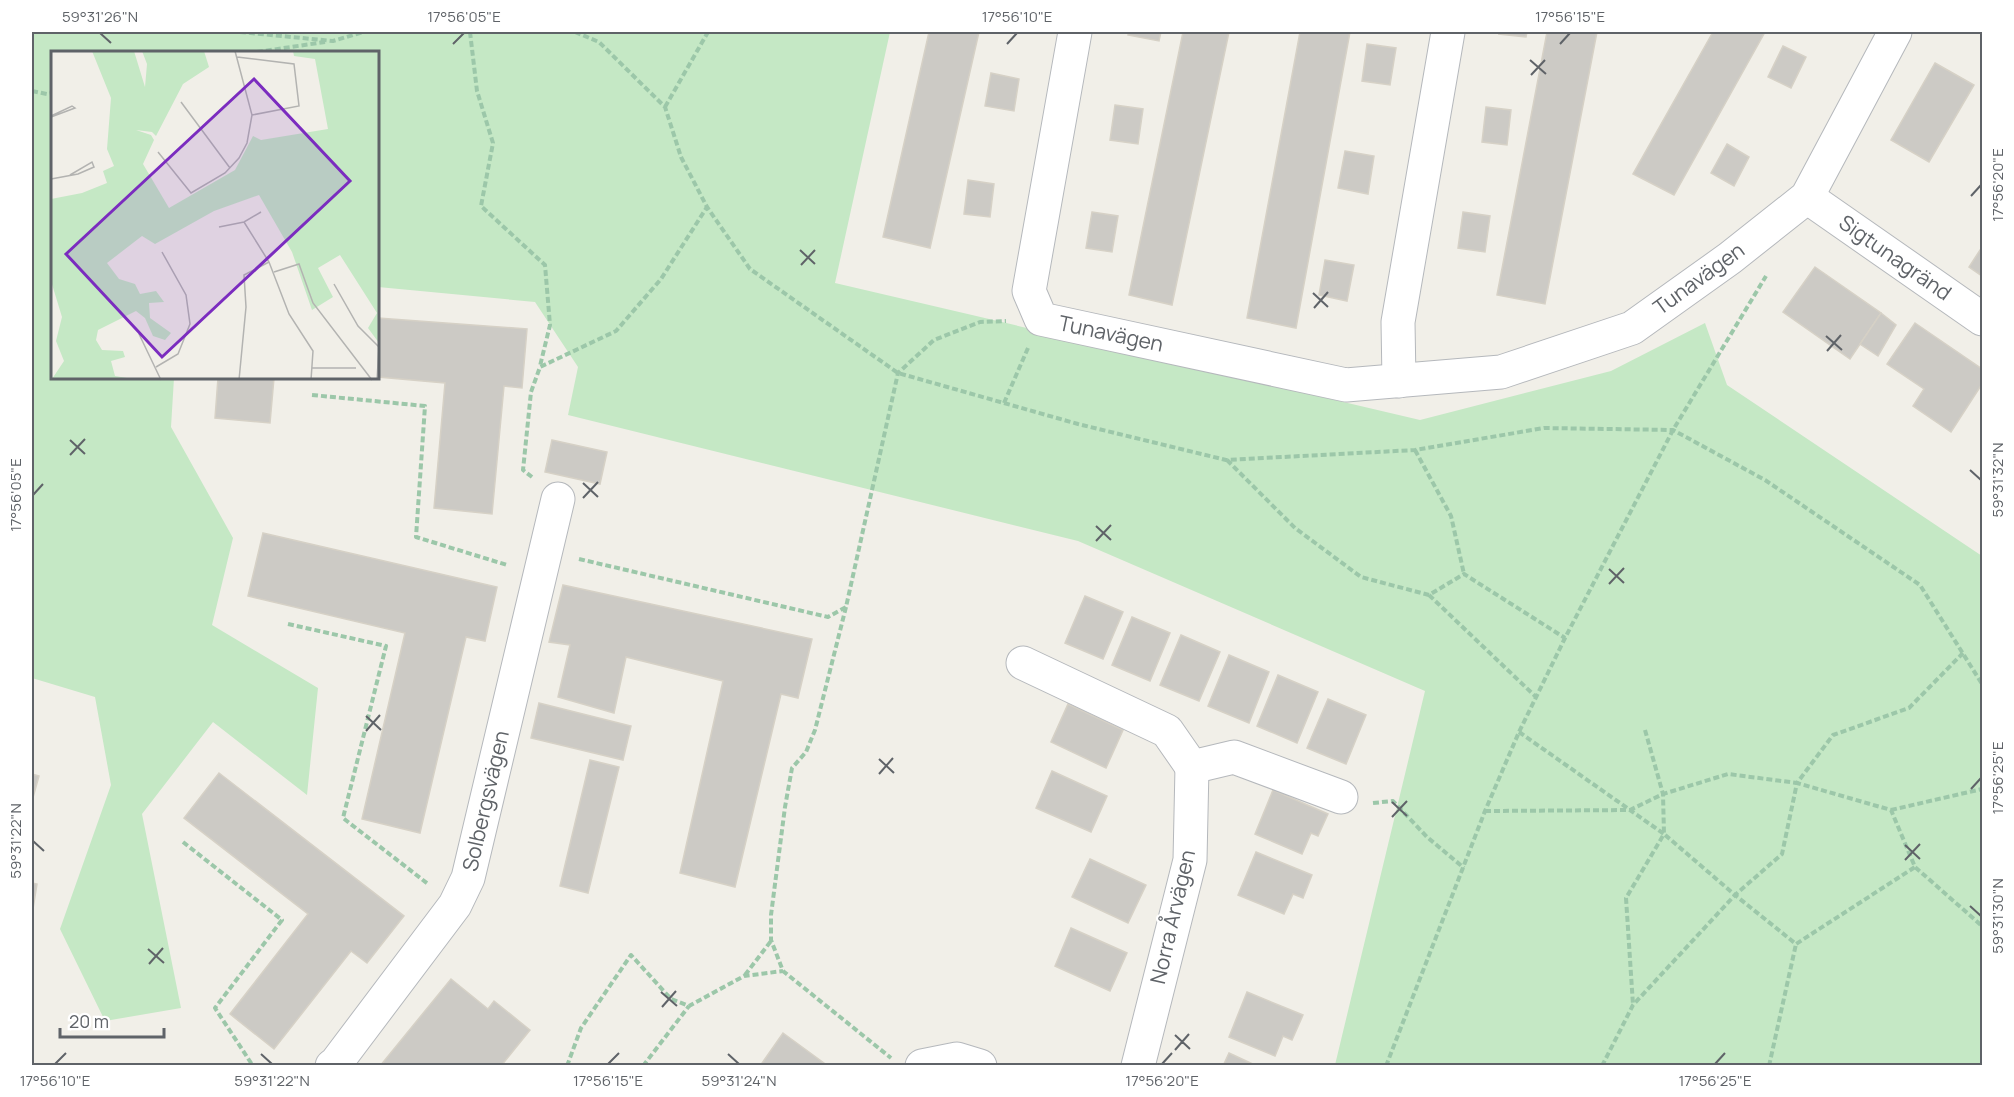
<svg xmlns="http://www.w3.org/2000/svg" width="2014" height="1097" viewBox="0 0 2014 1097" font-family="Manrope,sans-serif">
	<style>
		.green { fill: #c5e8c5 }
		.building { fill: #cccac5; stroke: #d6d1c6; stroke-width: 1.5 }
		.lines { fill: none; stroke-linecap: round; stroke-linejoin: round }
		.minor-casing { stroke: #b5b8bc; stroke-width: 35 }
		.path { stroke: #9cc7a9; stroke-width: 4; stroke-dasharray: 6 3; stroke-linecap: butt }
		.minor { stroke: #fff; stroke-width: 33 }
		.ticks { fill: none; stroke: #5f6368; stroke-width: 2 }
		.labels { text-anchor: middle; stroke-width: 4.5; stroke-linejoin: round; paint-order: stroke }
		.street-label { font-size: 21px; fill: #5f6368; stroke: #fff }
		.inset-road { fill: none; stroke: #b3b3b1; stroke-width: 1.5 }
		.view { fill: #7b2cbf; fill-opacity: 0.15; stroke: #7b2cbf; stroke-width: 3 }
		.inset-edge { fill: none; stroke: #5f6368; stroke-width: 3 }
		.neatline { fill: none; stroke: #5f6368; stroke-width: 2 }
		.ticks-label { font-size: 15px; text-anchor: middle; fill: #5f6368 }
	</style>
	<rect width="100%" height="100%" fill="#f1efe8"/>
	<polygon class="green" points="32,32 890,32 835,283 1420,420 1611,371 1705,323 1727,385 1982,556 1982,1065 1335,1065 1425,691 1078,541 568,415 578,367 535,302 378,287 378,52 52,52 52,378 174,378 171,427 233,538 212,625 318,688 307,795 213,722 142,814 181,1008 105,1021 60,929 111,785 95,697 32,678"/>
	<g class="building">
		<polygon points="929,32 979,32 930,248 883,237"/>
		<polygon points="1129,32 1161,32 1159,41 1128,35"/>
		<polygon points="1183,32 1229,32 1172,305 1129,295"/>
		<polygon points="1300,32 1350,32 1296,328 1247,318"/>
		<polygon points="1500,32 1527,32 1526,37 1499,34"/>
		<polygon points="1547,32 1597,32 1545,304 1497,295"/>
		<polygon points="1713,32 1765,32 1674,195 1633,174"/>
		<polygon points="1367,44 1396,48 1390,85 1362,81"/>
		<polygon points="1783,46 1806,57 1791,88 1768,77"/>
		<polygon points="1935,63 1974,85 1929,162 1891,140"/>
		<polygon points="991,73 1019,79 1014,111 985,106"/>
		<polygon points="1115,105 1143,109 1138,144 1110,140"/>
		<polygon points="1486,107 1511,110 1507,145 1482,142"/>
		<polygon points="1727,144 1749,157 1734,186 1711,173"/>
		<polygon points="1345,151 1374,156 1368,194 1338,188"/>
		<polygon points="968,180 994,184 990,217 964,214"/>
		<polygon points="1092,212 1118,216 1112,252 1086,248"/>
		<polygon points="1463,212 1490,216 1485,252 1458,248"/>
		<polygon points="1982,247 1982,276 1969,267"/>
		<polygon points="1325,260 1354,265 1347,301 1319,295"/>
		<polygon points="1815,267 1881,313 1850,359 1783,312"/>
		<polygon points="1881,313 1896,325 1878,356 1860,344"/>
		<polygon points="378,318 527,329 522,388 504,386 492,514 434,508 445,383 378,377"/>
		<polygon points="1915,323 1982,369 1982,384 1951,432 1913,406 1924,389 1887,364"/>
		<polygon points="218,378 274,378 270,423 215,418"/>
		<polygon points="552,440 607,452 600,484 545,472"/>
		<polygon points="263,533 497,587 485,641 466,637 420,833 362,819 405,633 248,596"/>
		<polygon points="563,585 812,639 798,698 781,694 735,887 680,873 723,681 626,657 614,713 558,697 570,645 549,642"/>
		<polygon points="1085,596 1123,612 1103,659 1065,643"/>
		<polygon points="1132,617 1170,633 1150,681 1112,665"/>
		<polygon points="1181,635 1220,652 1199,701 1160,685"/>
		<polygon points="1229,655 1269,672 1249,723 1208,706"/>
		<polygon points="1278,675 1318,692 1297,743 1257,726"/>
		<polygon points="1328,699 1366,715 1346,764 1307,748"/>
		<polygon points="539,703 631,726 623,760 531,738"/>
		<polygon points="1068,704 1123,730 1106,768 1051,742"/>
		<polygon points="590,760 619,767 588,893 560,886"/>
		<polygon points="1052,771 1107,796 1091,832 1036,808"/>
		<polygon points="219,773 404,916 367,963 351,951 274,1049 230,1014 308,914 184,818"/>
		<polygon points="32,774 39,776 32,801"/>
		<polygon points="1273,790 1328,814 1318,836 1311,833 1302,854 1255,834"/>
		<polygon points="1256,852 1312,875 1303,898 1293,894 1284,914 1238,895"/>
		<polygon points="1090,859 1146,885 1128,923 1072,897"/>
		<polygon points="32,883 37,884 32,915"/>
		<polygon points="1071,928 1127,953 1110,991 1055,966"/>
		<polygon points="451,979 488,1009 494,1001 530,1030 501,1066 380,1066"/>
		<polygon points="1247,992 1303,1015 1292,1040 1283,1036 1275,1056 1229,1037"/>
		<polygon points="783,1033 828,1066 760,1066"/>
		<polygon points="1229,1053 1257,1066 1223,1066"/>
	</g>
	<g class="lines">
		<g class="minor-casing">
			<g id="minor">
				<polyline points="1075,32 1029,291 1041,319 1346,385 1501,372 1632,328 1730,258 1807,197 1895,32"/>
				<polyline points="1807,197 1982,319"/>
				<polyline points="1399,381 1398,322 1448,32"/>
				<polyline points="1023,663 1167,731 1192,767 1234,757 1341,797"/>
				<polyline points="332,1066 336,1063 455,905 468,878 558,499"/>
				<polyline points="922,1066 957,1059 980,1066"/>
				<polyline points="1138,1066 1190,860 1192,767"/>
			</g>
		</g>
		<g class="path">
			<polyline points="240,32 333,41 363,32"/>
			<polyline points="470,32 477,91 493,143 481,206 545,265 550,325 540,366"/>
			<polyline points="575,32 599,42 665,107 681,157 707,207 750,269 898,373 1078,424 1226,460 1415,450 1544,428 1673,430 1765,480 1920,585 1982,684"/>
			<polyline points="257,52 325,42"/>
			<polyline points="32,91 47,94 52,93"/>
			<polyline points="665,107 708,32"/>
			<polyline points="312,395 425,406 416,537 507,565"/>
			<polyline points="1004,403 1028,348"/>
			<polyline points="1415,450 1451,516 1464,574"/>
			<polyline points="1227,460 1295,528 1361,577 1429,595 1464,574 1565,638"/>
			<polyline points="532,477 523,470 531,392 540,367 616,331 661,279 707,207"/>
			<polyline points="579,559 828,617 846,607 898,373 934,340 980,322 1006,321"/>
			<polyline points="1429,595 1536,697"/>
			<polyline points="846,607 815,730 806,752 792,768 785,807 771,915 771,940 783,971 891,1058"/>
			<polyline points="288,624 386,646 343,818 428,884"/>
			<polyline points="1645,730 1663,794 1664,834 1735,895 1782,854 1797,783 1891,810 1915,867 1982,926"/>
			<polyline points="1519,732 1630,810 1663,794 1728,774 1797,783 1833,735 1909,708 1963,653"/>
			<polyline points="1373,803 1393,801 1427,837 1464,868"/>
			<polyline points="1891,810 1982,789"/>
			<polyline points="1485,811 1630,810 1664,834 1626,898 1633,1005"/>
			<polyline points="183,842 282,920 215,1008 253,1066"/>
			<polyline points="745,975 771,941"/>
			<polyline points="567,1066 581,1028 631,955 671,999 689,1006 744,976 783,971"/>
			<polyline points="643,1066 689,1006"/>
			<polyline points="1386,1066 1485,811 1519,732 1565,638 1673,430 1766,276"/>
			<polyline points="1602,1066 1633,1005 1735,895 1796,944 1915,867"/>
			<polyline points="1769,1066 1796,944"/>
		</g>
		<use href="#minor" class="minor"/>
	</g>
	<path class="ticks" d="M100,33L111,43M453,44L464,33M1007,44L1017,33M1560,44L1570,33M1530,60L1546,74M1531,75L1545,60M1971,196L1981,185M800,250L815,264M801,265L815,250M1313,293L1328,307M1314,308L1328,292M1826,336L1842,350M1827,351L1841,335M70,440L85,454M70,455L85,439M1970,470L1981,480M583,483L598,497M33,495L43,484M583,498L598,482M1096,526L1111,540M1096,541L1111,525M1609,569L1624,583M1609,584L1624,568M366,716L381,730M366,731L380,715M879,759L894,773M879,774L893,758M1971,789L1981,778M1392,802L1407,816M1392,817L1407,801M33,841L44,851M1905,845L1920,859M1905,860L1920,844M1970,906L1981,916M148,949L164,963M149,964L163,948M661,992L677,1006M662,1007L676,991M1175,1035L1190,1049M1175,1050L1189,1034M261,1054L272,1064M728,1054L739,1064M55,1064L66,1053M608,1064L619,1053M1162,1064L1172,1053M1715,1064L1725,1053"/>
	<g class="labels">
		<g class="street-label">
			<text transform="translate(1895 258) rotate(35)" y="7">Sigtunagränd</text>
			<text transform="translate(1699 279) rotate(-36)" y="7">Tunavägen</text>
			<text transform="translate(1111 334) rotate(12)" y="7">Tunavägen</text>
			<text transform="translate(486 801) rotate(-77)" y="7">Solbergsvägen</text>
			<text transform="translate(1173 917) rotate(-77)" y="7">Norra Årvägen</text>
		</g>
	</g>
	<g transform="translate(51 51)">
		<rect width="328" height="328" fill="#f1efe8"/>
		<path d="M41,0H83L94,36L96,13L91,0H153L158,16L132,33L105,85L101,81L85,79L100,84L103,89L92,113L118,157L184,119L202,85L210,89L277,78L264,8L243,5L242,0H328V292L317,277L326,262L289,204L267,217L282,246L261,259L241,201L208,144L163,160L104,193L91,185L56,212L68,228L84,233L89,243L105,240L113,251L98,252L99,267L120,282L114,289L102,285L94,267L85,260L47,279L45,289L51,299L72,300L74,306L60,310L64,325L82,328H1L13,310L5,290L11,266L0,230V148L31,142L56,132L52,120L63,115L56,98L60,47Z" fill="#c5e8c5"/>
		<path class="inset-road" d="M186,6L243,13L248,55L201,64M130,51L179,117M0,65L21,55L24,57L0,66M107,101L140,142L174,122L188,107L196,92L201,64L184,0M0,128L27,123L43,116L41,111L19,124M193,171L218,211L238,263L262,300L260,329M168,176L193,171L210,161M223,221L248,213L262,252L321,329M283,233L307,275L328,296L326,329M88,283L110,329M105,316L127,303L139,273L135,244L111,201M261,317H305M188,329L195,256L193,224L218,211"/>
		<path class="view" d="M203,28L299,130L111,306L15,203Z"/>
		<rect width="328" height="328" class="inset-edge"/>
	</g>
	<rect width="2014" height="1097" fill="none" stroke="#ffffff" stroke-width="66"/>
	<path d="M60 1028v9h104v-9" fill="none" stroke="#5f6368" stroke-width="3"/>
	<text x="69" y="1028" font-size="18" fill="#5f6368" stroke="#ffffff" stroke-width="4.5" paint-order="stroke">20 m</text>
	<rect x="33" y="33" width="1948" height="1031" class="neatline"/>
	<g class="ticks-label">
		<text x="100" y="22">59°31'26"N</text>
		<text x="464" y="22">17°56'05"E</text>
		<text x="1017" y="22">17°56'10"E</text>
		<text x="1570" y="22">17°56'15"E</text>
		<text transform="translate(1998 185) rotate(-90)" y="5">17°56'20"E</text>
		<text transform="translate(1998 480) rotate(-90)" y="5">59°31'32"N</text>
		<text transform="translate(16 495) rotate(-90)" y="5">17°56'05"E</text>
		<text transform="translate(1998 778) rotate(-90)" y="5">17°56'25"E</text>
		<text transform="translate(16 841) rotate(-90)" y="5">59°31'22"N</text>
		<text transform="translate(1998 916) rotate(-90)" y="5">59°31'30"N</text>
		<text x="55" y="1086">17°56'10"E</text>
		<text x="272" y="1086">59°31'22"N</text>
		<text x="608" y="1086">17°56'15"E</text>
		<text x="739" y="1086">59°31'24"N</text>
		<text x="1162" y="1086">17°56'20"E</text>
		<text x="1715" y="1086">17°56'25"E</text>
	</g>
</svg>
